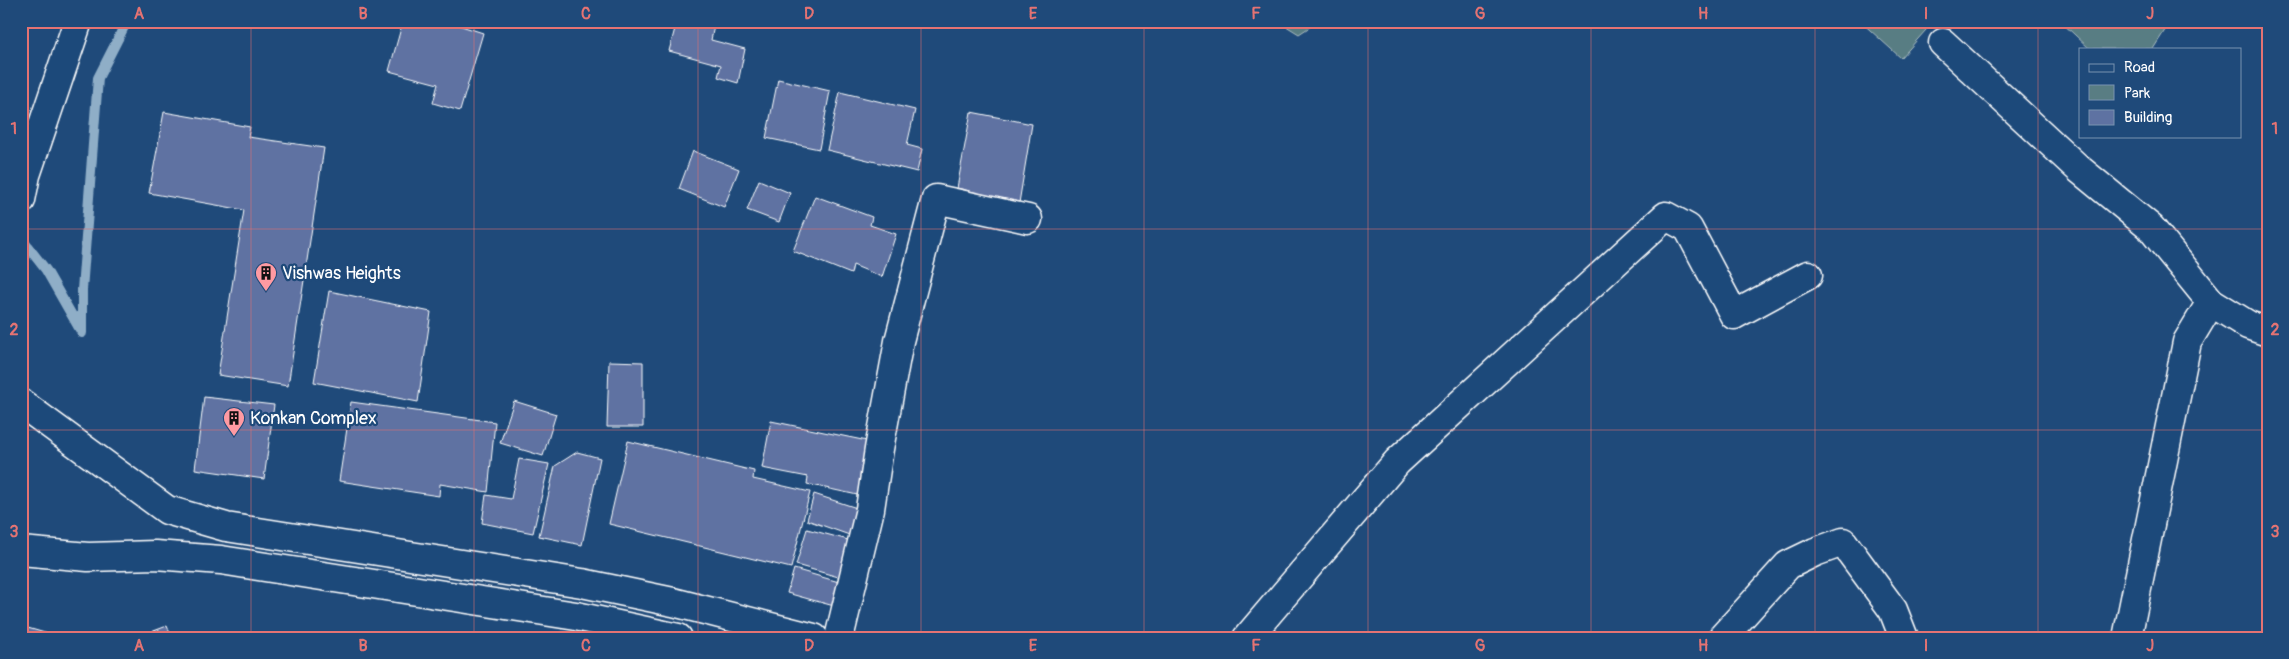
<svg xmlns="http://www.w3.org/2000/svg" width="2289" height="659" viewBox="0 0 2289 659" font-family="Pangolin,sans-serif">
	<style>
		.green { fill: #597d83; stroke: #acbec1 }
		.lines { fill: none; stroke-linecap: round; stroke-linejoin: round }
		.stream { stroke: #8faec7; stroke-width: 10 }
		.building { fill: #5e72a2; stroke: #fff }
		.street-casing { stroke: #fff; stroke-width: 31 }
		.secondary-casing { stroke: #fff; stroke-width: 31 }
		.highway-casing { stroke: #fff; stroke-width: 31 }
		.street { stroke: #1f4a7a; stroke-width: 28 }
		.secondary { stroke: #1f4a7a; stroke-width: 28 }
		.highway { stroke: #1f4a7a; stroke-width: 28 }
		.grid { fill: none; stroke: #e47373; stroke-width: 1; stroke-opacity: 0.55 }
		.labels { text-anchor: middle; stroke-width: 4.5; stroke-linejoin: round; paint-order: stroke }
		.poi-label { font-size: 18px; fill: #fff; stroke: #1f4a7a; text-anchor: start }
		.neatline { fill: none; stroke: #e47373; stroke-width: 2 }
		.grid-label { font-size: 16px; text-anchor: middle; font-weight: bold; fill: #e47373 }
	</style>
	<rect width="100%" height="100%" fill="#1f4a7a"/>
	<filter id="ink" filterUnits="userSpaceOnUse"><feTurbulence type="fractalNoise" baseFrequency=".02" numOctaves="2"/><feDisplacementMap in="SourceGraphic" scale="10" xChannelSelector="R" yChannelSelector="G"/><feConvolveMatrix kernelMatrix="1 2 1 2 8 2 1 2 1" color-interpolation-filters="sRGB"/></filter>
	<g filter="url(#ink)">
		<g class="green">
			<polygon points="1278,21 1319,21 1299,34"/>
			<polygon points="1860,21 1934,21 1901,58"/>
			<polygon points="2060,21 2171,21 2153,49 2090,49"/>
		</g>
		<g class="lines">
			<polyline class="stream" points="21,238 46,270 82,333 82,290 98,78 127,21"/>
		</g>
		<g class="building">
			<polygon points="403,21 446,21 483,33 460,111 433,103 438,84 389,71"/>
			<polygon points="677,21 715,21 711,40 745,49 738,83 718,77 721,65 669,51"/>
			<polygon points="778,79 830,91 819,149 766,138"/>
			<polygon points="840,92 915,110 907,145 922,149 917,172 827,150"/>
			<polygon points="164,112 250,127 248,137 324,148 288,386 218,375 244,210 149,193"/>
			<polygon points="971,112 1032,124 1019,203 957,188"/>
			<polygon points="693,151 739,169 724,207 679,189"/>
			<polygon points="759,180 790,193 779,222 747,210"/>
			<polygon points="815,196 872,217 870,225 896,234 882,277 853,265 851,274 793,251"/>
			<polygon points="329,291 431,312 418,402 314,382"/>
			<polygon points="609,361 643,362 643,427 607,427"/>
			<polygon points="204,397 274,405 264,479 195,469"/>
			<polygon points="514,401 556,414 543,456 500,443"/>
			<polygon points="351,402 495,422 488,492 440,484 439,496 339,481"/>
			<polygon points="771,421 872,442 862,496 807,484 808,477 762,468"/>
			<polygon points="628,441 754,471 753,479 810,492 791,568 609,524"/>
			<polygon points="577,452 600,458 582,545 539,536 555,466"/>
			<polygon points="519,459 549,464 533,533 482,523 486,495 511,499"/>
			<polygon points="814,494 863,510 855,537 807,520"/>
			<polygon points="807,529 852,541 842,578 796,565"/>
			<polygon points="794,569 839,582 834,606 787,593"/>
			<polygon points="21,626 62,638 21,638"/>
			<polygon points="167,626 172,638 135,638"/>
		</g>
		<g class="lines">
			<g class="street-casing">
				<g id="street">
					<polyline points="1943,43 2079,169 2151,228 2211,302 2248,325 2268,332"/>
					<polyline points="839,638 870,509 879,449 899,341 936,199 1028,219"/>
					<polyline points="1247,638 1397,462 1666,216 1688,228 1734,315 1808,275"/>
					<polyline points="1722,638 1788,565 1815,552 1843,542 1893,610 1904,638"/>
					<polyline points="2127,638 2187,342 2211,302"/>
				</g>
			</g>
			<g class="secondary-casing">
				<polyline id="secondary" points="21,200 26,175 78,21"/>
			</g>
			<g class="highway-casing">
				<g id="highway">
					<polyline points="21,403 167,510 226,527 582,583 673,602 814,638"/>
					<polyline points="21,551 88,557 155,555 221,560 576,616 678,638"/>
				</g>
			</g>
			<use href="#street" class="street"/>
			<use href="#secondary" class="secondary"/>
			<use href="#highway" class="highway"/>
		</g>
	</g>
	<path class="grid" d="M251,21V638M474,21V638M698,21V638M921,21V638M1144,21V638M1368,21V638M1591,21V638M1815,21V638M2038,21V638M21,229H2268M21,430H2268"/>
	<defs>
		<g id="building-pin" transform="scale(1.125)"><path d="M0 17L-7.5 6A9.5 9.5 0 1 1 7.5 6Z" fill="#ff9aa2" stroke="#1f4a7a"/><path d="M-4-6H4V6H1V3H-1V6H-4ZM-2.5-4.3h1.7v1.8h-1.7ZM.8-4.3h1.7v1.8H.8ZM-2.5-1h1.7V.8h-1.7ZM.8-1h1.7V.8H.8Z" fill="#111"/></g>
	</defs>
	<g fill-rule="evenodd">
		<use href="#building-pin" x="266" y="273"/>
		<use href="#building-pin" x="234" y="418"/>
	</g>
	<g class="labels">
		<g class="poi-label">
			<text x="282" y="279">Vishwas Heights</text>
			<text x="250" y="424">Konkan Complex</text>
		</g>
	</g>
	<rect width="2289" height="659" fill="none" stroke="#1f4a7a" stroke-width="55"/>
	<rect x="2079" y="48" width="162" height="90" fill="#1f4a7a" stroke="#7992af"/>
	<rect x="2089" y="64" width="25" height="8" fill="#1f4a7a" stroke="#7992af"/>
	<text x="2124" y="72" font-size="15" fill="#ffffff">Road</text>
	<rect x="2089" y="85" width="25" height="15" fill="#597d83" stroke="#7992af"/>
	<text x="2124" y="98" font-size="15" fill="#ffffff">Park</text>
	<rect x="2089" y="110" width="25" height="15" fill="#5e72a2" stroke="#7992af"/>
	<text x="2124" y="122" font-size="15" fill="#ffffff">Building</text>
	<rect x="28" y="28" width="2234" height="604" class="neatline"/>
	<g class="grid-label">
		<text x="139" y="19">A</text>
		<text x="363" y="19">B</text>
		<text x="586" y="19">C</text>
		<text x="809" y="19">D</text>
		<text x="1033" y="19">E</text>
		<text x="1256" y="19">F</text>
		<text x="1480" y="19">G</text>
		<text x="1703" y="19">H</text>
		<text x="1926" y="19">I</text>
		<text x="2150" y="19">J</text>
		<text x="14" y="134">1</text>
		<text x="2275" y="134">1</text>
		<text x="14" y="335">2</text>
		<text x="2275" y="335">2</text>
		<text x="14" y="537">3</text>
		<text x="2275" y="537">3</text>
		<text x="139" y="651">A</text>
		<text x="363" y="651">B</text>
		<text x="586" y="651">C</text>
		<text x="809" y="651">D</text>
		<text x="1033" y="651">E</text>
		<text x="1256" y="651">F</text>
		<text x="1480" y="651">G</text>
		<text x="1703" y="651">H</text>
		<text x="1926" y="651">I</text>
		<text x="2150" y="651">J</text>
	</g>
</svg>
